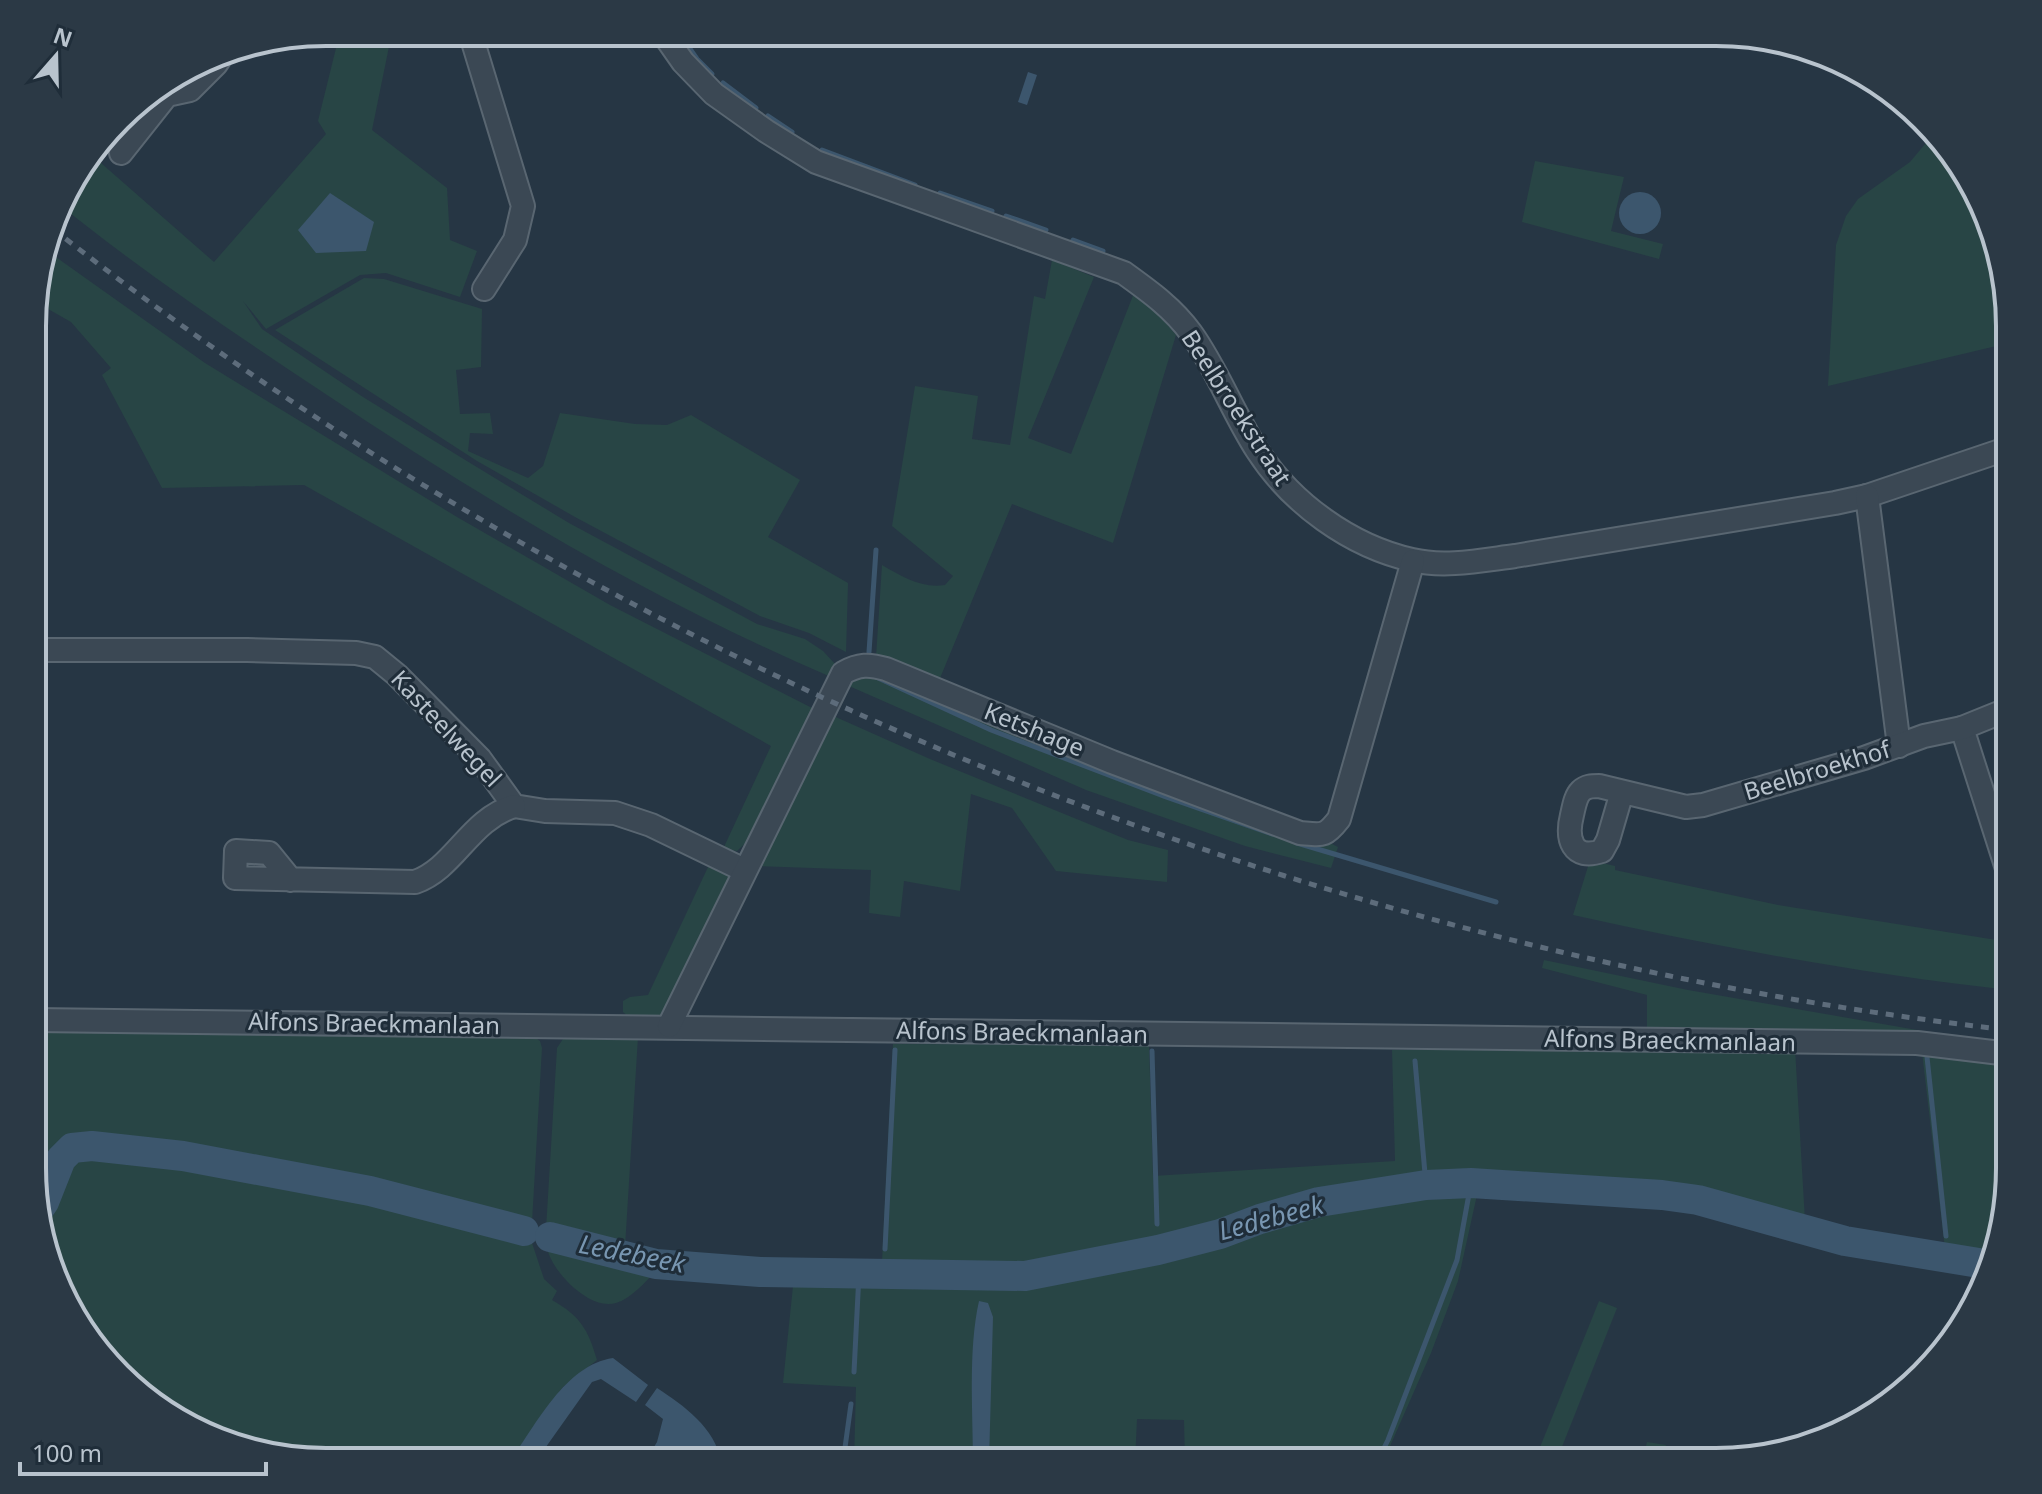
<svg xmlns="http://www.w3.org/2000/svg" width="2042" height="1494" viewBox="0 0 2042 1494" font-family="'Noto Sans',sans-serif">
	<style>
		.green { fill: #284545 }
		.water { fill: #3c566d }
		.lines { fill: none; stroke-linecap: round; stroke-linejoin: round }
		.stream { stroke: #3c566d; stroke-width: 5 }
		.river { stroke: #3c566d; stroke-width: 30 }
		.minor-casing { stroke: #596671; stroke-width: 26 }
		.minor { stroke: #3b4854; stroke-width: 22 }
		.rail { stroke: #5d6c7b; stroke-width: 5; stroke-dasharray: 8 8; stroke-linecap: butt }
		.labels { text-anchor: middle; stroke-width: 6; stroke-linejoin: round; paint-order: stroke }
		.street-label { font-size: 24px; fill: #b8c3cd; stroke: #1f2d39 }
		.water-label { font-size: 26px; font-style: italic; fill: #7896b1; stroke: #1f2d39 }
		.rim { fill: none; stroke: #b8c3cd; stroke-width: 4 }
	</style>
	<rect width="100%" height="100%" fill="#263644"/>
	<g class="green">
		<path d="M340,32H392L372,130L447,188L450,240L477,251L460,297L386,273L360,275L266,329L243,301L262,329L363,397L462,458L569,523L757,624L805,639L823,651L836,665L831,677C651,600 484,500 321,391C232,332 143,272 60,205L63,196L93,156L214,262L326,134L318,121Z"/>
		<polygon points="1602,33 1677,33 1675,47"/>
		<polygon points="1931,137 1979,196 2009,308 2009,343 1828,386 1836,245 1846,216 1858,199 1910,162"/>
		<polygon points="1535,161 1624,177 1611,231 1663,244 1659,259 1522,222"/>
		<polygon points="46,250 205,363 457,517 610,605 816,710 758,831 737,851 723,849 771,746 304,485 162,488 102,375 111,368 71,322 34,301 34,288"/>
		<path d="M1052,260L1094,277L1028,438L1071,454L1134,293L1149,303L1176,335L1113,543L1012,504L938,683L876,657L882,565C901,576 922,589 945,585L953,576L892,526L915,386L978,396L972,439L1010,445L1034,296L1045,299Z"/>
		<polygon points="364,278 384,279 482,309 481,367 456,370 460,414 490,413 493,434 470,433 468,451 528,478 543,466 560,413 635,424 667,425 691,415 800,480 768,537 848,583 846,652 809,633 760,616 575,517 477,461 275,330"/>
		<polygon points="865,669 1328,842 1338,847 1331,868 1245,846 1086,790 849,686 851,675"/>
		<polygon points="829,714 930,759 1128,840 1168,850 1167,882 1056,871 1012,808 971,794 960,891 904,881 900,917 869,913 871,870 755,866"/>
		<path d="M1590,860L1615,866V870L1778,905L2009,942V990C1862,974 1718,947 1573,915Z"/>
		<polygon points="709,865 732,876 665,1017 629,1017 623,1012 623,1001 630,997 648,995"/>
		<polygon points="1544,960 1688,990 1917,1030 1916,1036 1647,1031 1647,995 1542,968"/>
		<path d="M34,1029L533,1036L540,1041L542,1048L531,1240L544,1279L557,1291L552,1300C580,1316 588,1329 597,1360L563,1387L510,1461H308L215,1440L147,1401L71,1314L34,1206Z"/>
		<path d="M571,1037H638L625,1247L658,1257L769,1263L854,1265L882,1261L893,1044L1149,1045L1153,1176L1395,1161L1392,1050L1795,1048L1805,1221L1699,1193L1427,1173L1387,1185L1318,1196L1261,1210L1214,1227L1164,1236L1113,1255L1022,1268L964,1273L902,1267L900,1286L992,1289L1090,1278L1191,1252L1321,1210L1477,1195L1458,1281L1431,1353L1383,1462H1185L1184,1420L1137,1419L1135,1462H854L856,1387L783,1383L793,1286L656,1271C645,1282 632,1298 616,1303C590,1311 552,1272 547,1248C545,1243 546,1235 546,1229L557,1048L563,1039Z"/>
		<polygon points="1922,1052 2009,1062 2009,1186 1993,1259 1945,1249"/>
		<polygon points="1599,1301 1617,1308 1556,1462 1534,1462"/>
		<polygon points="1647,1442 1666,1445 1662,1462 1642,1462"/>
	</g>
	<g class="water">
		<polygon points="1028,72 1037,75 1027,105 1018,102"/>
		<circle cx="1640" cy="213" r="21"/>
		<polygon points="330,193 374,222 366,251 316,253 298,230"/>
		<path d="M979,1301L988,1303L993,1317L989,1462H973C973,1411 968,1350 979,1301Z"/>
		<path d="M613,1358L648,1385L636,1402L601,1379L592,1382L536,1461H510C536,1425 565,1365 613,1358Z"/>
		<path d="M657,1388C683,1405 716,1428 721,1462H645L657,1442L663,1419L645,1405Z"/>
	</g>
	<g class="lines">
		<g class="stream">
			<polyline points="681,36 697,59 712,74"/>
			<polyline points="723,83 756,108"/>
			<polyline points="768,116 792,132"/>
			<polyline points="822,150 915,185"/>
			<polyline points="940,193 992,211"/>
			<polyline points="1006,216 1046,230"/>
			<polyline points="1073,240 1103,251"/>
			<polyline points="869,652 876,550"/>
			<polyline points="876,677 991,730 1166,797 1272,834"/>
			<polyline points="1297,843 1496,902"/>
			<polyline points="1152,1051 1157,1224"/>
			<polyline points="1927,1057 1946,1236"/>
			<polyline points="1415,1061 1426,1185"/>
			<polyline points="885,1249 895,1050"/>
			<polyline points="1947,1250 1947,1257"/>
			<polyline points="854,1372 859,1274"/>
			<polyline points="843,1462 851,1404"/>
			<polyline points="1377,1462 1388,1440 1457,1260 1471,1183"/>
		</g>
		<g class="river">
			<polyline points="37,1212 44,1202 61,1159 72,1148 92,1146 183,1156 370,1191 524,1231"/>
			<polyline points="550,1237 656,1264 760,1272 1025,1276 1158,1250 1220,1234 1260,1219 1319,1202 1426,1185 1471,1183 1662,1195 1698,1200 1845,1241 1991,1265"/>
		</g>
		<g class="minor-casing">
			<g id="minor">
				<polyline points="470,32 523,206 515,240 484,289"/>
				<path d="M662,32L683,62L714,94L766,131L816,162L1124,273C1149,291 1173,308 1191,333C1217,369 1233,413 1257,450C1291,503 1350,546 1412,560C1445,568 1483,560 1515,556L1835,503L1867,496L2009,448"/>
				<polyline points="121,153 167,95 190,90 216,64 224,52"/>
				<polyline points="1867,496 1899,746"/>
				<polyline points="34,650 247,650 356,653 375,657 397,675 480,759 514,806 545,811 615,813 651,825 744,870"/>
				<polyline points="1962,728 2009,875"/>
				<path d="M1622,792L1608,840L1602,851C1572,861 1566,839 1572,815C1574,807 1575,797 1581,791C1586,786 1592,786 1599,786L1686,807L1703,805L1864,758L1924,736L1962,728L2009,709"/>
				<path d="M291,880L269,853L236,851L235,878L415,882C455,868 469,820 514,806"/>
				<polyline points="34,1020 1917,1043 2009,1054"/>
				<path d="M669,1026L843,673C859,664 869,664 886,669L1112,762L1300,833C1323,835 1325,837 1339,819L1413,561"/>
			</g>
		</g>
		<use href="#minor" class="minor"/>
		<path class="rail" d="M53,229C614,668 1301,950 2009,1030"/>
	</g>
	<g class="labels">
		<g class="street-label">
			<text transform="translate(1236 408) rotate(57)" y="8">Beelbroekstraat</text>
			<text transform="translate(446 729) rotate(47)" y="8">Kasteelwegel</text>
			<text transform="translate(1034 730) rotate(22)" y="8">Ketshage</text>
			<text transform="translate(1817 771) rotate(-17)" y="8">Beelbroekhof</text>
			<text transform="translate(374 1024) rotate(1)" y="8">Alfons Braeckmanlaan</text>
			<text transform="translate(1022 1033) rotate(1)" y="8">Alfons Braeckmanlaan</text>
			<text transform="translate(1670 1041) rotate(1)" y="8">Alfons Braeckmanlaan</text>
		</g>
		<g class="water-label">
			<text transform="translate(1271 1218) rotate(-15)" y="9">Ledebeek</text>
			<text transform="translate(632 1254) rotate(11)" y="9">Ledebeek</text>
		</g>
	</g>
	<path d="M0 0H2042V1494H0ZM326 46H1716A280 280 0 0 1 1996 326V1168A280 280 0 0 1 1716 1448H326A280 280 0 0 1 46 1168V326A280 280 0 0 1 326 46Z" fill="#2b3945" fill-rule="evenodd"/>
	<path class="rim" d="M326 46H1716A280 280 0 0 1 1996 326V1168A280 280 0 0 1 1716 1448H326A280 280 0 0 1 46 1168V326A280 280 0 0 1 326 46Z"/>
	<g transform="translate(56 56) rotate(20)" stroke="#1f2d39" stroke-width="6" paint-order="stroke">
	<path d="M0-6L14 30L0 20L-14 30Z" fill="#b8c3cd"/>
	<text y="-12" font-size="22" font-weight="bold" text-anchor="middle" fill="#b8c3cd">N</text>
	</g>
	<path d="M20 1462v12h246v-12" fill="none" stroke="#b8c3cd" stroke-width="4"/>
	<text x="32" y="1462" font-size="24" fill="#b8c3cd" stroke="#1f2d39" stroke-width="6" paint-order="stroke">100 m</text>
</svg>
